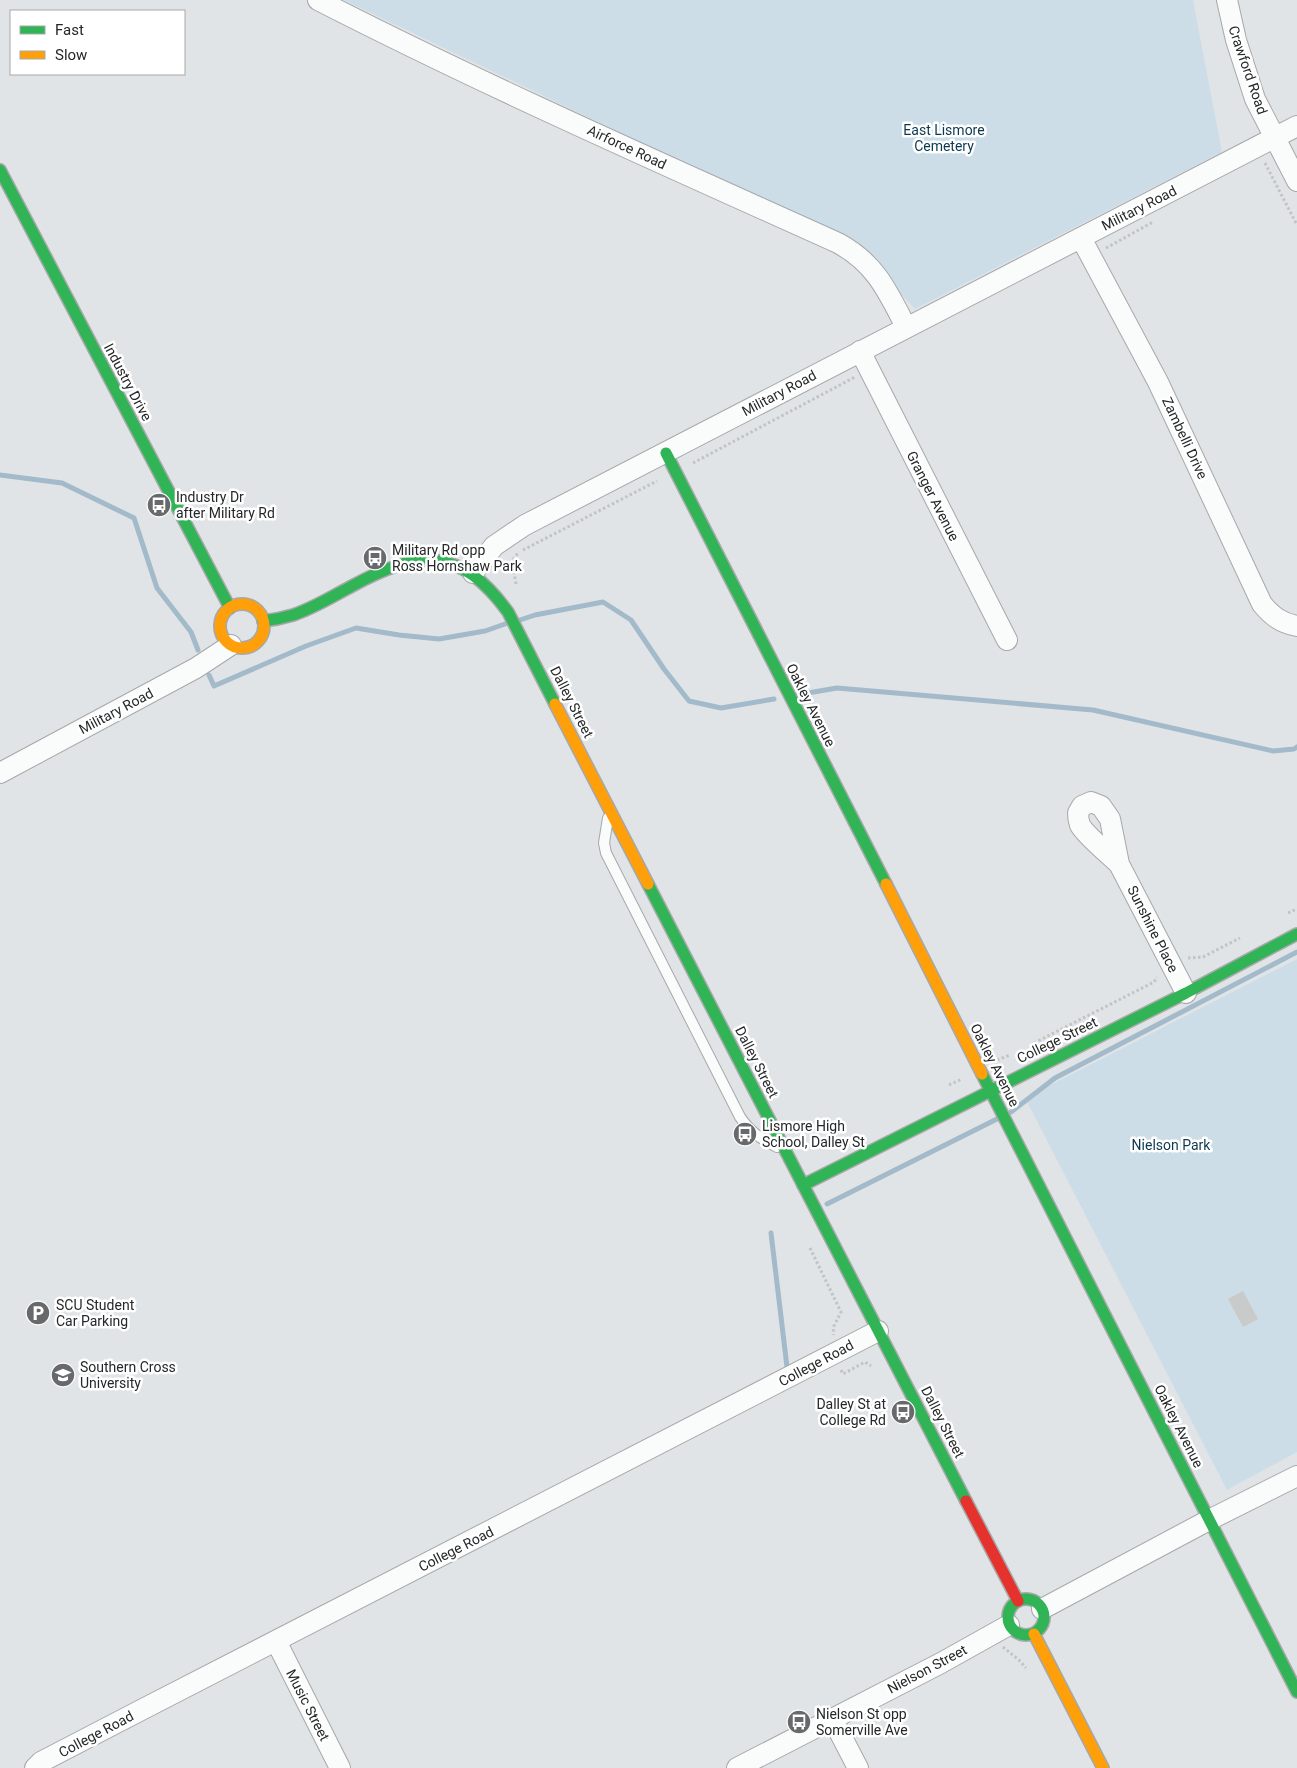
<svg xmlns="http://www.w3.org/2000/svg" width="1297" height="1768" viewBox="0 0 1297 1768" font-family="Roboto,sans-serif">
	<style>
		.green { fill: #cddde8 }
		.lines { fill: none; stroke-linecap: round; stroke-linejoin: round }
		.stream { stroke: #a2baca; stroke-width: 5 }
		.building { fill: #c9caca }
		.lane-casing { stroke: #a6a8aa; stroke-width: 12 }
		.street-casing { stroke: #a6a8aa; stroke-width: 22 }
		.fast-casing { stroke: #a6a8aa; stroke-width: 14 }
		.slow-casing { stroke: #a6a8aa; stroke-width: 14 }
		.jam-casing { stroke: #a6a8aa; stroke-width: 14 }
		.path { stroke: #c2c4c4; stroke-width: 3; stroke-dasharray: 2.5 2.5; stroke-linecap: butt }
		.lane { stroke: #fafbfb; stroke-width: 10 }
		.street { stroke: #fafbfb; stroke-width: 20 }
		.fast { stroke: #30b455; stroke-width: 11 }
		.slow { stroke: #ff9f0a; stroke-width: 11 }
		.jam { stroke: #e5322d; stroke-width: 11 }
		.labels { text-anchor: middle; stroke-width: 5; stroke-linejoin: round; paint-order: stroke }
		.street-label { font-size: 14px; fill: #252728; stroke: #fff }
		.park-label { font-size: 14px; fill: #0c3950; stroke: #fff }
		.poi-label { font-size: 14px; fill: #252728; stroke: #fff; text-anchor: start }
	</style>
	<rect width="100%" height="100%" fill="#e1e4e6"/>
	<g class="green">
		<polygon points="344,0 1193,0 1222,152 915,309 856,246"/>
		<polygon points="1297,959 1297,1452 1227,1490 1025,1098"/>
	</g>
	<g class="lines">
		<g class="stream">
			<polyline points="0,475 62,483 134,518 157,588 191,632 198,650"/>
			<polyline points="520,620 535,615 603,602 631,620 664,669 689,701 721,708 774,699"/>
			<polyline points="209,675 214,686 306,646 356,628 399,635 439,639 485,631 505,624"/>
			<polyline points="802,694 837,688 1093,710 1273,751 1294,749 1297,747"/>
			<polyline points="1011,1112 1055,1078 1297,952"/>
			<polyline points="827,1204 997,1119"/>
			<polyline points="771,1233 787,1367"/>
		</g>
	</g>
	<polygon class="building" points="1243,1291 1258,1319 1243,1327 1228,1299"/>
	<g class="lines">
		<g class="lane-casing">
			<path id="lane" d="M608,818L604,843L606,853L740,1117C751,1133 760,1138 777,1147"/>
		</g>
		<g class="street-casing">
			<g id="street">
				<path d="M318,0C488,87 663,164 838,243C875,263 887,290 906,327"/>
				<polyline points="1227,0 1236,40 1255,99 1297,181"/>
				<path d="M1081,238L1158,382L1262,604C1272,616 1281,623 1297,626"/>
				<polyline points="860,351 1007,640"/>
				<polyline points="473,573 494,546 525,525 1297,126"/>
				<polyline points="0,773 196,668 231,645"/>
				<path d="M1119,864C1110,855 1085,835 1080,825C1079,822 1078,817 1078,813L1082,806L1091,802L1101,806L1110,819L1119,864L1186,993"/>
				<polyline points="1042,1609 1209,1520 1297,1476"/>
				<polyline points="276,1641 340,1768"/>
				<polyline points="832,1718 858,1768"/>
				<polyline points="35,1768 41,1762 147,1707 878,1331"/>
				<polyline points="737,1768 941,1663 1009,1625"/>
			</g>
		</g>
		<g class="fast-casing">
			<g id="fast">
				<polyline points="0,170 230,608"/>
				<polyline points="666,453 886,884"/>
				<path d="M263,621C273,620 283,618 293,615C314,608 333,596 352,586C418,550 460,546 508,612L555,704"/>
				<polyline points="648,884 966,1501"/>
				<polyline points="982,1074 1297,1692"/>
				<polyline points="803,1185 1186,993 1297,934"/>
				<circle cx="1026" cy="1617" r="18"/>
			</g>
		</g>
		<g class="slow-casing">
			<g id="slow">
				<circle cx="242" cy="626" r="22"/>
				<polyline points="555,704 648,884"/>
				<polyline points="886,884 982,1074"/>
				<polyline points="1034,1634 1103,1768"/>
			</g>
		</g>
		<g class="jam-casing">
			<polyline id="jam" points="966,1501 1018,1601"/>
		</g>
		<g class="path">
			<polyline points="1265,163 1297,225"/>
			<polyline points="1106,248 1153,222"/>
			<polyline points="693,463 855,377"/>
			<polyline points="523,550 657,481"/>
			<polyline points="516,584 512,561 518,553"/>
			<polyline points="1288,913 1297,909"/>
			<polyline points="1188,958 1203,957 1240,938"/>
			<polyline points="1034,1043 1154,982 1157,977"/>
			<polyline points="997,1060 1010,1055"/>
			<polyline points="949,1085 962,1079"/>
			<polyline points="810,1248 841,1312 834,1326 833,1335"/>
			<polyline points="841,1370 843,1374 865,1362 871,1366"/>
			<polyline points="1003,1647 1019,1660 1026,1668"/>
		</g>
		<use href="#lane" class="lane"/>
		<use href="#street" class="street"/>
		<use href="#fast" class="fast"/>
		<use href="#slow" class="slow"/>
		<use href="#jam" class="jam"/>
	</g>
	<defs>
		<g id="bus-disc" transform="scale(1.25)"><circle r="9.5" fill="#67696a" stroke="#fff"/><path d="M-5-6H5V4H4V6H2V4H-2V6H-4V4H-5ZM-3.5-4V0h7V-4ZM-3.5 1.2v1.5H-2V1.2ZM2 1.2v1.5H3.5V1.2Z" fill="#fff"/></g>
		<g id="parking-disc" transform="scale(1.25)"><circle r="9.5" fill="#67696a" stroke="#fff"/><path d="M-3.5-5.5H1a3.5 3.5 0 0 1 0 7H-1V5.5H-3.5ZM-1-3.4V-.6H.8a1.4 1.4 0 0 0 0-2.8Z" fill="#fff"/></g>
		<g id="university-disc" transform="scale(1.25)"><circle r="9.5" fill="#67696a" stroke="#fff"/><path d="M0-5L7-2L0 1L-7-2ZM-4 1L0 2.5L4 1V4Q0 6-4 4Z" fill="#fff"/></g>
	</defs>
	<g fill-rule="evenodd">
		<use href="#bus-disc" x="159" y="505"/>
		<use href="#bus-disc" x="375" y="558"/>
		<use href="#bus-disc" x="745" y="1134"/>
		<use href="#parking-disc" x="38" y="1313"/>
		<use href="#university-disc" x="63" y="1375"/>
		<use href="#bus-disc" x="903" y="1412"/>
		<use href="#bus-disc" x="799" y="1722"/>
	</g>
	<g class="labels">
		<g class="street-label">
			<text transform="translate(1248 70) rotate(71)" y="5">Crawford Road</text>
			<text transform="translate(627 147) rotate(25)" y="5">Airforce Road</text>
			<text transform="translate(1139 208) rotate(-27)" y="5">Military Road</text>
			<text transform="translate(128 382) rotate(62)" y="5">Industry Drive</text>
			<text transform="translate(779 393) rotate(-28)" y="5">Military Road</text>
			<text transform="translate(1185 438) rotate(65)" y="5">Zambelli Drive</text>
			<text transform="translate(933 496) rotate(63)" y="5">Granger Avenue</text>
			<text transform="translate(572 702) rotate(63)" y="5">Dalley Street</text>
			<text transform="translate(811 705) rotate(63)" y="5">Oakley Avenue</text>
			<text transform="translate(116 711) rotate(-28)" y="5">Military Road</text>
			<text transform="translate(1153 929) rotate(63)" y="5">Sunshine Place</text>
			<text transform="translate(1057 1040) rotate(-26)" y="5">College Street</text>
			<text transform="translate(757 1062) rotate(63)" y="5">Dalley Street</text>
			<text transform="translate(995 1065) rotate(63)" y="5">Oakley Avenue</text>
			<text transform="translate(816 1363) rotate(-28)" y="5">College Road</text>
			<text transform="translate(943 1422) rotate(63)" y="5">Dalley Street</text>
			<text transform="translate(1179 1426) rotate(63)" y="5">Oakley Avenue</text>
			<text transform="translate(456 1549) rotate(-27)" y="5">College Road</text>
			<text transform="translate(927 1669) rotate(-28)" y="5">Nielson Street</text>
			<text transform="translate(308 1705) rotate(63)" y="5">Music Street</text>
			<text transform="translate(96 1734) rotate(-28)" y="5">College Road</text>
		</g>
		<g class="park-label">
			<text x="944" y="135">East Lismore<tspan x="944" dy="16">Cemetery</tspan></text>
			<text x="1171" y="1150">Nielson Park</text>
		</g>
		<g class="poi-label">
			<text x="176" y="502">Industry Dr<tspan x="176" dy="16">after Military Rd</tspan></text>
			<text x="392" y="555">Military Rd opp<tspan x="392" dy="16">Ross Hornshaw Park</tspan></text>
			<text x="762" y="1131">Lismore High<tspan x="762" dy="16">School, Dalley St</tspan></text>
			<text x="56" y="1310">SCU Student<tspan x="56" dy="16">Car Parking</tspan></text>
			<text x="80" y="1372">Southern Cross<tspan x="80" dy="16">University</tspan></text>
			<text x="886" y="1409" text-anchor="end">Dalley St at<tspan x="886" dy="16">College Rd</tspan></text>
			<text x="816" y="1719">Nielson St opp<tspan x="816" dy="16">Somerville Ave</tspan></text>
		</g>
	</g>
	<rect x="10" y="10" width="175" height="65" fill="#ffffff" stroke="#a8a9a9"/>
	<rect x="20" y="26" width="25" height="8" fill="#30b455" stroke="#a8a9a9"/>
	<text x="55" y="35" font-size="15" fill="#252728">Fast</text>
	<rect x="20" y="51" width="25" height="8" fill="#ff9f0a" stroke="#a8a9a9"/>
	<text x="55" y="60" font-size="15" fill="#252728">Slow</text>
</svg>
